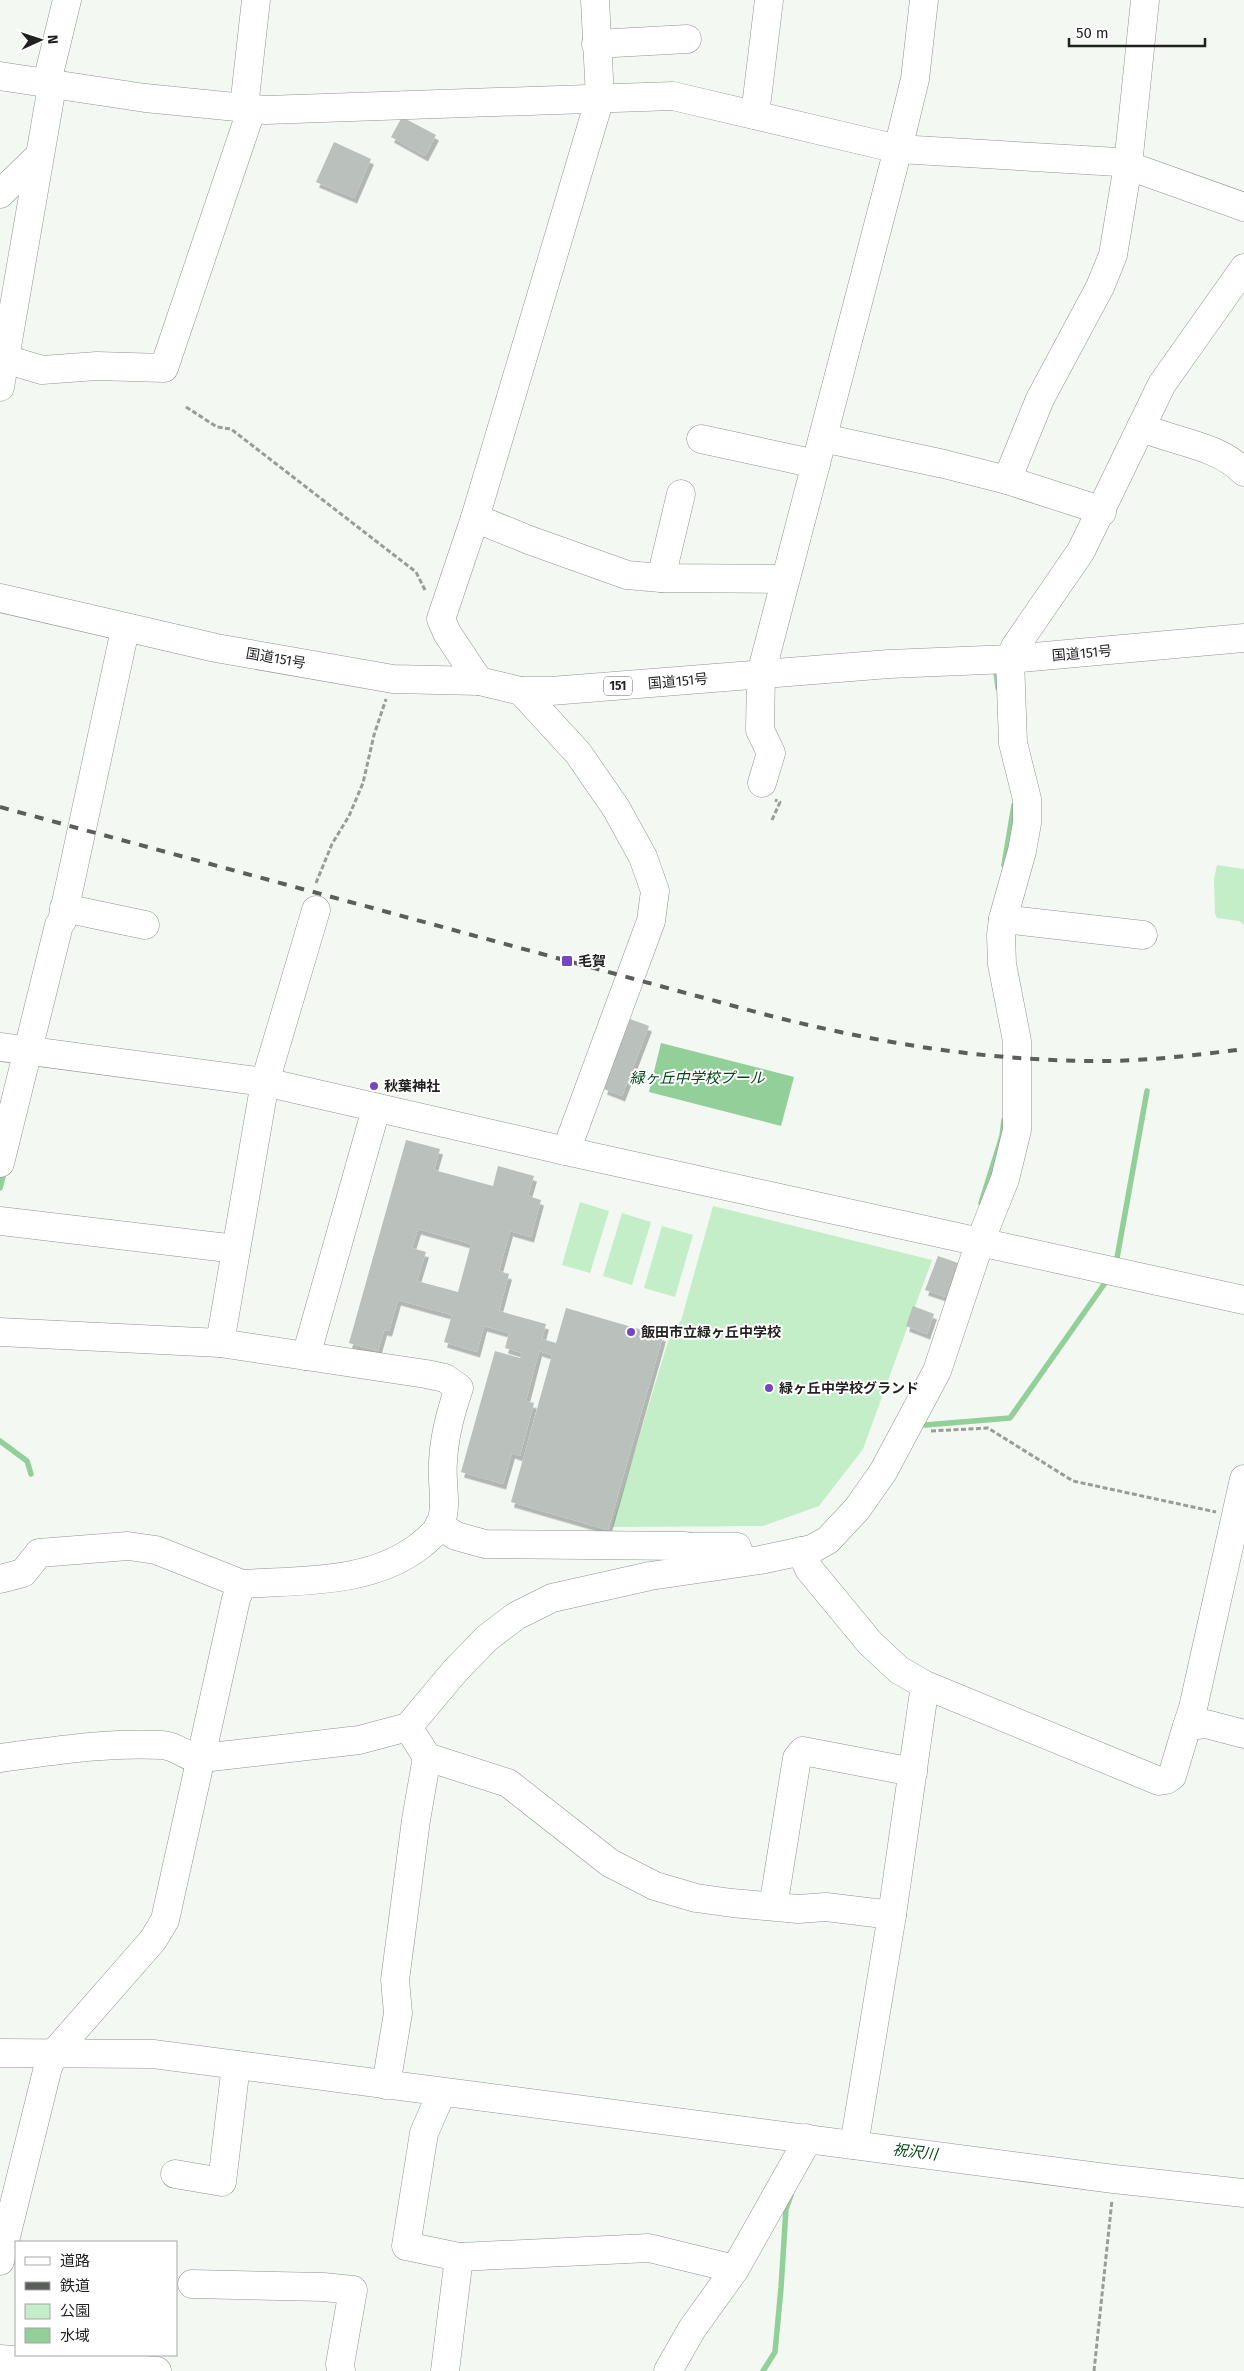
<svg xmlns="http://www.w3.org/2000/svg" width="1244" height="2371" viewBox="0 0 1244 2371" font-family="'Fira Sans','Noto Sans JP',sans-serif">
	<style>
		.green { fill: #c3eec7 }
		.water { fill: #92cf99 }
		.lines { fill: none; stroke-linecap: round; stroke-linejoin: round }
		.stream { stroke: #92cf99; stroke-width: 5.5 }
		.building { fill: #bac0bb; fill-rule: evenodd; filter: url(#shadow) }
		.minor-casing { stroke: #8f9490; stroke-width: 29 }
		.highway-casing { stroke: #8f9490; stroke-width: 29 }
		.path { stroke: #999d99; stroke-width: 3; stroke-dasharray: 5 2.5; stroke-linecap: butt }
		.minor { stroke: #fff; stroke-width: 28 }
		.highway { stroke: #fff; stroke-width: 28 }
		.rail { stroke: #5b5e5b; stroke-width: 4; stroke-dasharray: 9 9; stroke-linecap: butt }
		.poi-dot { fill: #7546be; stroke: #fff; stroke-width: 2 }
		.labels { text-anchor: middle; stroke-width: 4; stroke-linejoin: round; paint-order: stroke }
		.shield { fill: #fff; stroke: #626462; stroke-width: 1 }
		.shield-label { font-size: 12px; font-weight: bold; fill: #1f211f }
		.street-label { font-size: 14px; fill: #1f211f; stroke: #fff }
		.poi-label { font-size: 14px; font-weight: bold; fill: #1f211f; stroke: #fff; text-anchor: start }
		.water-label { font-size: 15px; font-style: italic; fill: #004716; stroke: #fff }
	</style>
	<defs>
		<filter id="shadow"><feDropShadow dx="3" dy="5.5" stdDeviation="0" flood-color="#0004"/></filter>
	</defs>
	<rect width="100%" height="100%" fill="#f3f8f3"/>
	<g class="green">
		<polygon points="1217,865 1244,869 1244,925 1239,921 1217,918 1215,914 1214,879"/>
		<polygon points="580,1202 609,1211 590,1273 562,1265"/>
		<polygon points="713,1206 932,1260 863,1449 819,1506 763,1526 612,1527 672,1328 681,1321"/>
		<polygon points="622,1213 651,1222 632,1285 603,1276"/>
		<polygon points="662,1226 693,1235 675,1297 644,1288"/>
	</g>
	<polygon class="water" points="661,1043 794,1077 781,1126 649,1092"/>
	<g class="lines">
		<g class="stream">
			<polyline points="996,672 998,688"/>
			<polyline points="1004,865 1014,805"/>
			<polyline points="0,1188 5,1169"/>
			<polyline points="981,1203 1002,1136 1004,1120"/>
			<polyline points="1117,1258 1147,1091"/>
			<polyline points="925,1425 1010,1418 1105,1283"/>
			<polyline points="0,1441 27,1461 31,1474"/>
			<polyline points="763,2371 775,2352 781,2288 786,2209 791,2195"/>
		</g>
	</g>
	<g class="building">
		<polygon points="402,117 436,135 425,156 391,137"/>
		<polygon points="334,142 371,159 354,198 316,182"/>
		<polygon points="630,1019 649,1026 622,1096 604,1089"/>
		<path d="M406,1140L440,1149L434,1170L493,1186L498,1166L534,1176L528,1196L541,1200L531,1237L510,1231L499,1271L509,1274L499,1311L546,1324L542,1339L556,1343L566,1308L663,1336L608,1530L511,1502L552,1355L539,1351L526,1401L534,1403L520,1456L512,1453L503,1484L461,1472L495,1351L520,1358L522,1353L505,1348L509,1333L484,1326L477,1352L444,1342L452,1315L398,1300L389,1331L384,1330L378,1351L349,1343ZM418,1229L471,1244L458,1292L417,1281L426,1252L412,1248Z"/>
		<polygon points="938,1256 961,1264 949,1298 925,1290"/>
		<polygon points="913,1306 934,1314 927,1334 906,1326"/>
	</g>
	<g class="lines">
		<g class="minor-casing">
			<g id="minor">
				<polyline points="596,44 687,39"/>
				<polyline points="0,76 145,98 266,110 673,96 898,149 1118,162 1244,207"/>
				<polyline points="244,107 256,0"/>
				<polyline points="755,115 769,0"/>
				<polyline points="0,194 38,157"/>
				<polyline points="5,359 42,370 97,366 164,368 252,108"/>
				<polyline points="0,387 51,92 47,82 67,0"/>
				<path d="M1141,427C1176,443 1216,444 1244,472"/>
				<polyline points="823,438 944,464 1007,480 1094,508 1102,512"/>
				<polyline points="701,439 816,464"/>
				<polyline points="1007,480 1040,399 1100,287 1113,255 1128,165 1145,0"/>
				<polyline points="475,518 529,540 627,575 661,578 785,579"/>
				<polyline points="661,578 681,494"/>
				<polyline points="479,681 447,633 441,619 475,518 600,98 595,0"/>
				<polyline points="521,691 578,753 616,808 643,857 655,891 651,921 566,1151"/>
				<polyline points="762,783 771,753 760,730 761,674 898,149 915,79 924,0"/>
				<polyline points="64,908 145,925"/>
				<polyline points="1003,919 1143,935"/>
				<polyline points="0,1047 265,1082 566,1151 1244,1300"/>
				<polyline points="0,1163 59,925 62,921 123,639"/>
				<polyline points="0,1221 236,1249"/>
				<path d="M0,1332L220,1343L426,1374L445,1378L459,1388C451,1411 444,1438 443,1462C441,1480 447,1502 442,1519C438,1532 430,1537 421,1545C372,1584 302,1580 242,1584L236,1599L165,1920L153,1940L55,2052L48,2067L0,2261"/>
				<polyline points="220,1343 265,1082 316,910"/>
				<polyline points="306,1356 376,1109"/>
				<path d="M439,1525L456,1536L485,1544L685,1546C702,1549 719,1545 737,1547L742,1562"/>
				<polyline points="801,1551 809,1569 870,1643 899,1670 925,1685 1159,1781 1166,1780 1172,1776 1187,1726 1206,1724 1244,1734"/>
				<polyline points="0,1579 23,1573 39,1553 128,1546 156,1550 242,1584"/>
				<polyline points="1187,1726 1193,1708 1244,1479"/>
				<polyline points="408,1727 427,1757 508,1783 610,1863 655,1886 696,1898 732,1903 798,1909 826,1907 892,1915"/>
				<path d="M0,1758C54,1751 108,1742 162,1745C178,1746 185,1758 202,1758L359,1740L408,1727L455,1671L487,1638L516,1616L552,1598L650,1576L760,1560L812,1549L828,1540L857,1509L883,1472L937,1371L980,1242L1005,1179L1017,1130V1041L1002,964L1001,935L1003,919L1022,851L1027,823V799L1013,743L1010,659L1015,647L1081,551L1162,384L1244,268"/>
				<polyline points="775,1905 775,1895 797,1758 803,1751 913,1772"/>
				<polyline points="0,2053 153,2054 1114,2179 1244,2193"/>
				<polyline points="386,2085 398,2013 395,1980 416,1820 427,1757"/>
				<polyline points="442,2092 424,2133 406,2246 459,2257 649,2248 735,2269"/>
				<polyline points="854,2145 892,1915 925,1685"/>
				<polyline points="175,2174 222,2182 236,2065"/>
				<polyline points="192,2284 323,2287 353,2290 340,2364 341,2371"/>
				<polyline points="0,2359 157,2371"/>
				<polyline points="445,2371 459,2257"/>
				<polyline points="668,2371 692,2329 735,2269 802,2150 806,2138"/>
			</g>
		</g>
		<g class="highway-casing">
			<polyline id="highway" points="0,598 216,648 393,679 479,681 521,691 551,691 889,664 1010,659 1244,638"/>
		</g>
		<g class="path">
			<polyline points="186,407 217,427 231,429 416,572 426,592"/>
			<polyline points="772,820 780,802 775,800"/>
			<polyline points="316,883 332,844 349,816 363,783 374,735 386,699"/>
			<polyline points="931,1431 988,1428 1073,1481 1216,1512"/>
			<polyline points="1094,2371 1112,2200"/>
		</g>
		<use href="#minor" class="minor"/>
		<use href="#highway" class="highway"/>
		<path class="rail" d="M0,807L767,1015C878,1043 985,1061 1100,1061C1148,1061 1197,1055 1244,1049"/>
	</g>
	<g class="poi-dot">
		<rect x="561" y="955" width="12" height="12" rx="2.5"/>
		<circle cx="374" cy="1086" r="5"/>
		<circle cx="631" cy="1332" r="5"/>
		<circle cx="769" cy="1388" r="5"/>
	</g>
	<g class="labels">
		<rect class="shield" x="604" y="676.5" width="28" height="19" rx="4"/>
		<g class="shield-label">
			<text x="618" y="690">151</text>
		</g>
		<g class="street-label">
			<text transform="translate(1082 653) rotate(-5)" y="5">国道151号</text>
			<text transform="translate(276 658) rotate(10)" y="5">国道151号</text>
			<text transform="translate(678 681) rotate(-5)" y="5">国道151号</text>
		</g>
		<g class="poi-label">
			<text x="578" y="966">毛賀</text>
			<text x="384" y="1091">秋葉神社</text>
			<text x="641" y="1337">飯田市立緑ヶ丘中学校</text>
			<text x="779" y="1393">緑ヶ丘中学校グランド</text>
		</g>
		<g class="water-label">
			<text x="697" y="1083">緑ヶ丘中学校プール</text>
			<text transform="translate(915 2152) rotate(7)" y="5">祝沢川</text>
		</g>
	</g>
	<rect x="15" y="2241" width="162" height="115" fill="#ffffff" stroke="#a5a6a5"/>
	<rect x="25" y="2257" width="25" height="8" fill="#ffffff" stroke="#a5a6a5"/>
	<text x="60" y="2266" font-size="15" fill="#1f211f">道路</text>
	<rect x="25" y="2282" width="25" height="8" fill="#5b5e5b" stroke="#a5a6a5"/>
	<text x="60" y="2291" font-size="15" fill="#1f211f">鉄道</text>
	<rect x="25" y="2304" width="25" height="15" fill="#c3eec7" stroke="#a5a6a5"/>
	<text x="60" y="2316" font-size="15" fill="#1f211f">公園</text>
	<rect x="25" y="2328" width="25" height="15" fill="#92cf99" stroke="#a5a6a5"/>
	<text x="60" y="2341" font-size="15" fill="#1f211f">水域</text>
	<g transform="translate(40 40) rotate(87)" stroke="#ffffff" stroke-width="4" paint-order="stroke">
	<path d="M0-4L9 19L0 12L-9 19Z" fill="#1f211f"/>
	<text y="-8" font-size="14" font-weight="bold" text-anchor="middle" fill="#1f211f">N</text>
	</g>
	<path d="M1069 38v8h136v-8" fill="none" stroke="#1f211f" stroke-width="2.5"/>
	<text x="1076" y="38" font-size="15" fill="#1f211f" stroke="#ffffff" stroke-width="4" paint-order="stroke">50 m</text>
</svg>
